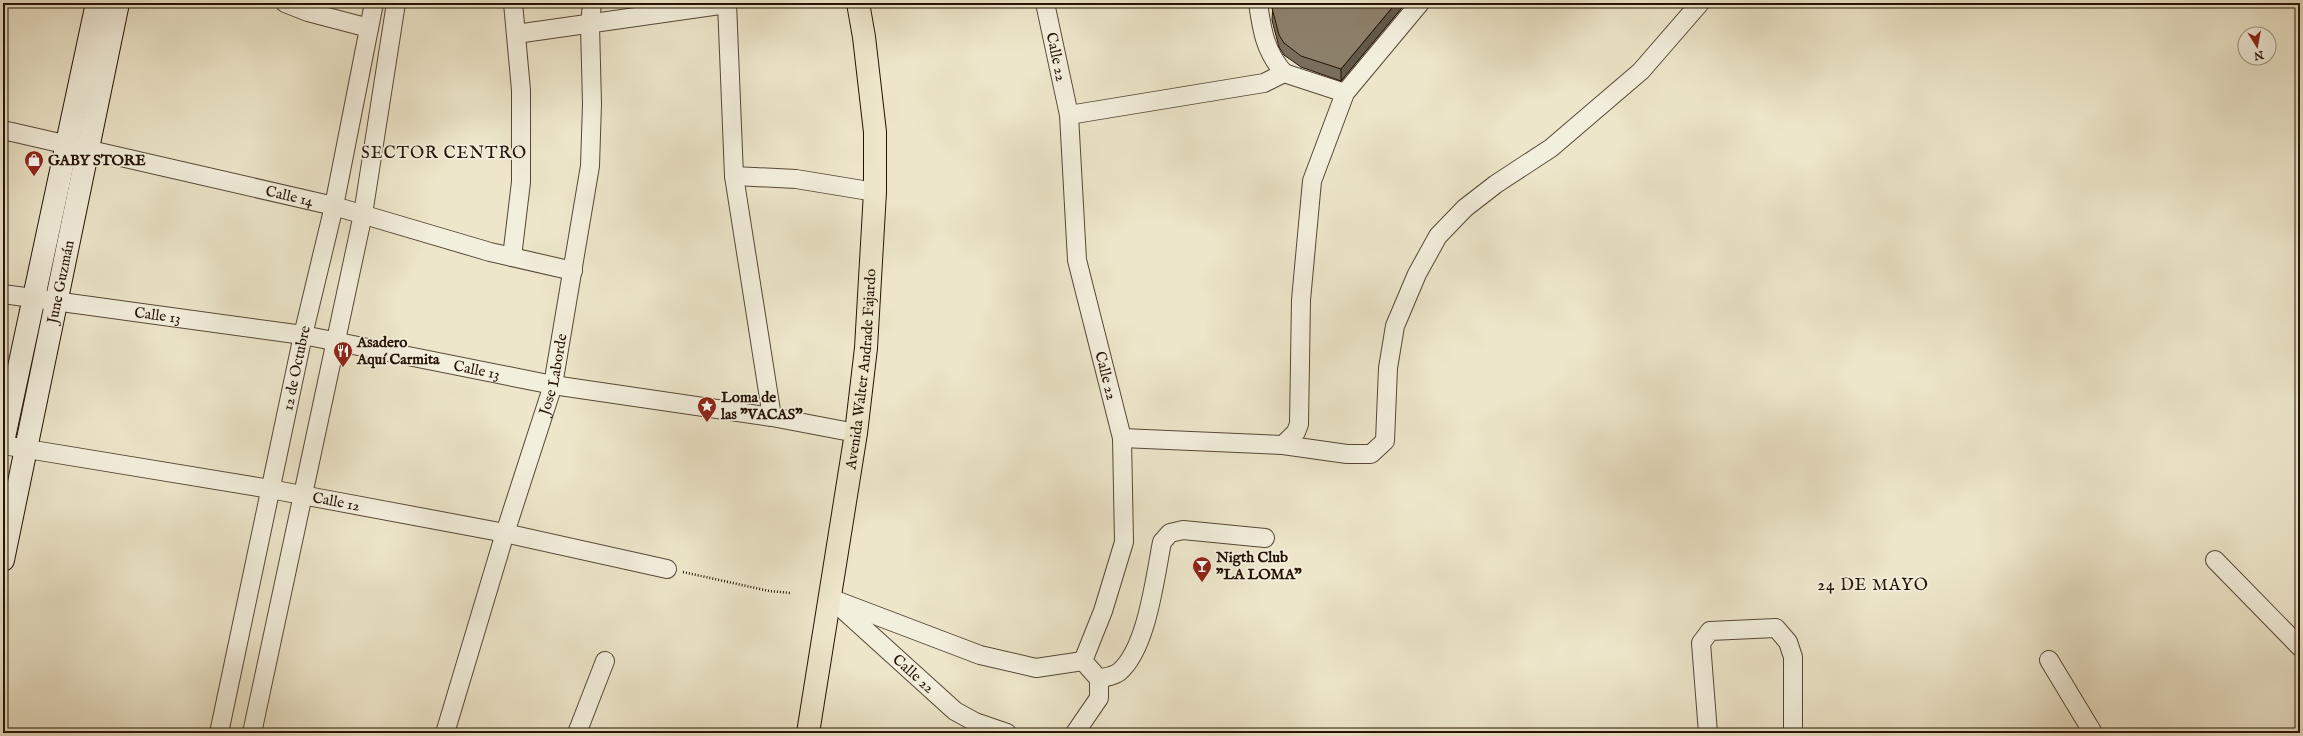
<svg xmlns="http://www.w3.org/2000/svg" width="2303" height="736" viewBox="0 0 2303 736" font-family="'IM FELL English',serif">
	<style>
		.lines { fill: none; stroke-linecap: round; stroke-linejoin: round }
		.street-casing { stroke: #574736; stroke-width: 20 }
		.secondary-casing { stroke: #251205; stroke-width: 24 }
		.primary-casing { stroke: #251205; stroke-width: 24 }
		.path { stroke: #251205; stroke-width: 2.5; stroke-dasharray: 1 2; stroke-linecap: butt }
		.street { stroke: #f3efdd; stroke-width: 18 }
		.secondary { stroke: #f3efdd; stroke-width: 22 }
		.primary { stroke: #ede6ca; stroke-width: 22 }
		.wall { fill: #796e5c; stroke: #251205 }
		.shaded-wall { fill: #635a4b; stroke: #251205 }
		.building { fill: #8d806b; stroke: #251205 }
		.labels { text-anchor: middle; stroke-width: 3.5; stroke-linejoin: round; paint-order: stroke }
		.street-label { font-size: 15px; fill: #251205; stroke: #f3efdd }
		.poi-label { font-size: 15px; font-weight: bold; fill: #251205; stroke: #f3efdd; text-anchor: start }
		.quarter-label { font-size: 17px; letter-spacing: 1px; fill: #251205; stroke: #f3efdd }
	</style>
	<rect width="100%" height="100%" fill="#ede6ca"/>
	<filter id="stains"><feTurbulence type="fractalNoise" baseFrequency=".005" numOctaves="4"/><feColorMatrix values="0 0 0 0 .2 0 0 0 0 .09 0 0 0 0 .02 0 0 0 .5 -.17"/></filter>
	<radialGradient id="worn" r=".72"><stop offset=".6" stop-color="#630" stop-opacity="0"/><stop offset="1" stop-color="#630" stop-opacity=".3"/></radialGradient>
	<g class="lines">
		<g class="street-casing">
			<g id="street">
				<polyline points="285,3 308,12 369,28"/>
				<polyline points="727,3 734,176 796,179 875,192"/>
				<path id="s1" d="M1045,3L1069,115L1077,260L1122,438L1124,542L1103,611L1083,661L1099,679V698L1075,733"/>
				<path d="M1258,3C1262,31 1265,51 1284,73"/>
				<polyline points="516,34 727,4"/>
				<polyline points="1069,115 1264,83 1284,73 1345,93"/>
				<path id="s2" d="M3,130L334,206L490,252L573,271"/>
				<polyline points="734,176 772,417"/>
				<polyline points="512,257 521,182 521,90 513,3"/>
				<path id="s3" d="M3,294L303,335L553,385L772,417L856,433"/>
				<polyline points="1122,438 1283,445 1296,432 1299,424 1301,300 1312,181 1345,93 1420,3"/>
				<path id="s4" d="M3,445L270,489L505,533L667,569"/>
				<polyline points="1283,445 1347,454 1371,454 1385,441 1388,368 1395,326 1417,274 1438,236 1465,208 1496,184 1551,148 1641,71 1700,3"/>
				<polyline points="2215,560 2300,647"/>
				<polyline points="830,598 980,655 1036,668 1083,661"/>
				<path id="s5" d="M838,605L955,711L975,722L1007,733"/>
				<polyline points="2049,660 2093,733"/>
				<path d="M1099,679C1105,677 1114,676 1119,672C1147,649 1155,577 1162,542L1170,533L1183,530L1265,538"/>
				<path id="s6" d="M219,733L303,335L334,206L374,3"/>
				<polyline points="252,733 363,214 396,3"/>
				<path id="s7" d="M445,733L505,533L553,385L590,166L592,104L590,25L592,3"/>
				<polyline points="577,733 605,661"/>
				<polyline points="1708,733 1701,643 1710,631 1776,628 1788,642 1793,657 1793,733"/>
			</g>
		</g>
		<g class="secondary-casing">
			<g id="secondary">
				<polyline points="3,442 97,3"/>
				<path id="s8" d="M3,560L118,3"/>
			</g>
		</g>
		<g class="primary-casing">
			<g id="primary">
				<path id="s9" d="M808,733L856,433L866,348L875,192V132L864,37L858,3"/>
			</g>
		</g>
		<polyline class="path" points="683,572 769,591 791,593"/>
		<use href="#street" class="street"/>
		<use href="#secondary" class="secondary"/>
		<use href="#primary" class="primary"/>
	</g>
	<polygon class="wall" points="1273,3 1406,3 1341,81 1301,67 1284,55 1279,47 1272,20"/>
	<polygon class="shaded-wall" points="1396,3 1406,3 1341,81 1341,69"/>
	<polygon class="building" points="1273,3 1396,3 1341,69 1301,56 1284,43 1279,35 1272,8"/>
	<defs>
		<g id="shop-pin" transform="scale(1)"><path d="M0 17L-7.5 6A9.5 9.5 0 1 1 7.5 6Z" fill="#8f2418" stroke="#f3efdd"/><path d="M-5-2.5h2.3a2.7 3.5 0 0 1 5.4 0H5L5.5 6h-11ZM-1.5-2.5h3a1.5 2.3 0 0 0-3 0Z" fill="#fff"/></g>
		<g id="restaurant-pin" transform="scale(1)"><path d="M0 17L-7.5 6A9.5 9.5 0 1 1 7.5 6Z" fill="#8f2418" stroke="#f3efdd"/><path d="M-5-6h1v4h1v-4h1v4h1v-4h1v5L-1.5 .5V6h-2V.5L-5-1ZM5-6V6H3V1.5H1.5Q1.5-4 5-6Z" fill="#fff"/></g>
		<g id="sight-pin" transform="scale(1)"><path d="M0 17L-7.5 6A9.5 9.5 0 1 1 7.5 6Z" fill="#8f2418" stroke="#f3efdd"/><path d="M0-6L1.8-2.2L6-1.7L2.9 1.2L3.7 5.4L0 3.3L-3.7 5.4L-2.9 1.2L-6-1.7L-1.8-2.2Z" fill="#fff"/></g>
		<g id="bar-pin" transform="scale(1)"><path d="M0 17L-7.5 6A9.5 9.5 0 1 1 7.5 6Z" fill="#8f2418" stroke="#f3efdd"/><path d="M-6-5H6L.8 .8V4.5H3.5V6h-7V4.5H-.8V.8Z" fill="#fff"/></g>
	</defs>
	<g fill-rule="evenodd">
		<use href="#shop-pin" x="34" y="160"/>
		<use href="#restaurant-pin" x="343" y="351"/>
		<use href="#sight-pin" x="707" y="406"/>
		<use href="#bar-pin" x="1202" y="566"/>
	</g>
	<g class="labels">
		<g class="street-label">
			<text dy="5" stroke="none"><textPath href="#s1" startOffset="55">Calle 22</textPath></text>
			<text dy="5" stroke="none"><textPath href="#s2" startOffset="294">Calle 14</textPath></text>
			<text dy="5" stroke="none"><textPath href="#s8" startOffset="284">June Guzmán</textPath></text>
			<text dy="5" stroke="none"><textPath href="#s3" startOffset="156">Calle 13</textPath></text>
			<text dy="5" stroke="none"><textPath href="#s6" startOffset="373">12 de Octubre</textPath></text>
			<text dy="5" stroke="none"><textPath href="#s9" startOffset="368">Avenida Walter Andrade Fajardo</textPath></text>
			<text dy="5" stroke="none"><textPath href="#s3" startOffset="480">Calle 13</textPath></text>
			<text dy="5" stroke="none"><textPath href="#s7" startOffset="375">Jose Laborde</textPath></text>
			<text dy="5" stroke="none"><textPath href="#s1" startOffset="379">Calle 22</textPath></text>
			<text dy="5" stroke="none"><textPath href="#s4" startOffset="338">Calle 12</textPath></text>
			<text dy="5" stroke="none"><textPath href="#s5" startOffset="102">Calle 22</textPath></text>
		</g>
		<g class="poi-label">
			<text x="48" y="165">GABY STORE</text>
			<text x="357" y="347">Asadero<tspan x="357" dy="17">Aquí Carmita</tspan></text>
			<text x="721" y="402">Loma de<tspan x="721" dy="17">las "VACAS"</tspan></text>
			<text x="1216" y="562">Nigth Club<tspan x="1216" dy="17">"LA LOMA"</tspan></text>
		</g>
		<g class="quarter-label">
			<text x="444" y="158">SECTOR CENTRO</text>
			<text x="1873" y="590">24 DE MAYO</text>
		</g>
	</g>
	<rect width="2303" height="736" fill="none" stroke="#ede6ca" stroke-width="16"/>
	<rect x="4" y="4" width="2295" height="728" fill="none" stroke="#251205" stroke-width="2"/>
	<rect x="8" y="8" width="2287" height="720" fill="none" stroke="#251205"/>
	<g transform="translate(2257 46) rotate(169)"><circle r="19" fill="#f3efdd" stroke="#a19787"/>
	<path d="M0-3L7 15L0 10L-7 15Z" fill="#8f2418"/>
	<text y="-6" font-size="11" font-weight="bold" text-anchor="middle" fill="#251205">N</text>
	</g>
	<rect width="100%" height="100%" filter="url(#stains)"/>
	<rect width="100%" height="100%" fill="url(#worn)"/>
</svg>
